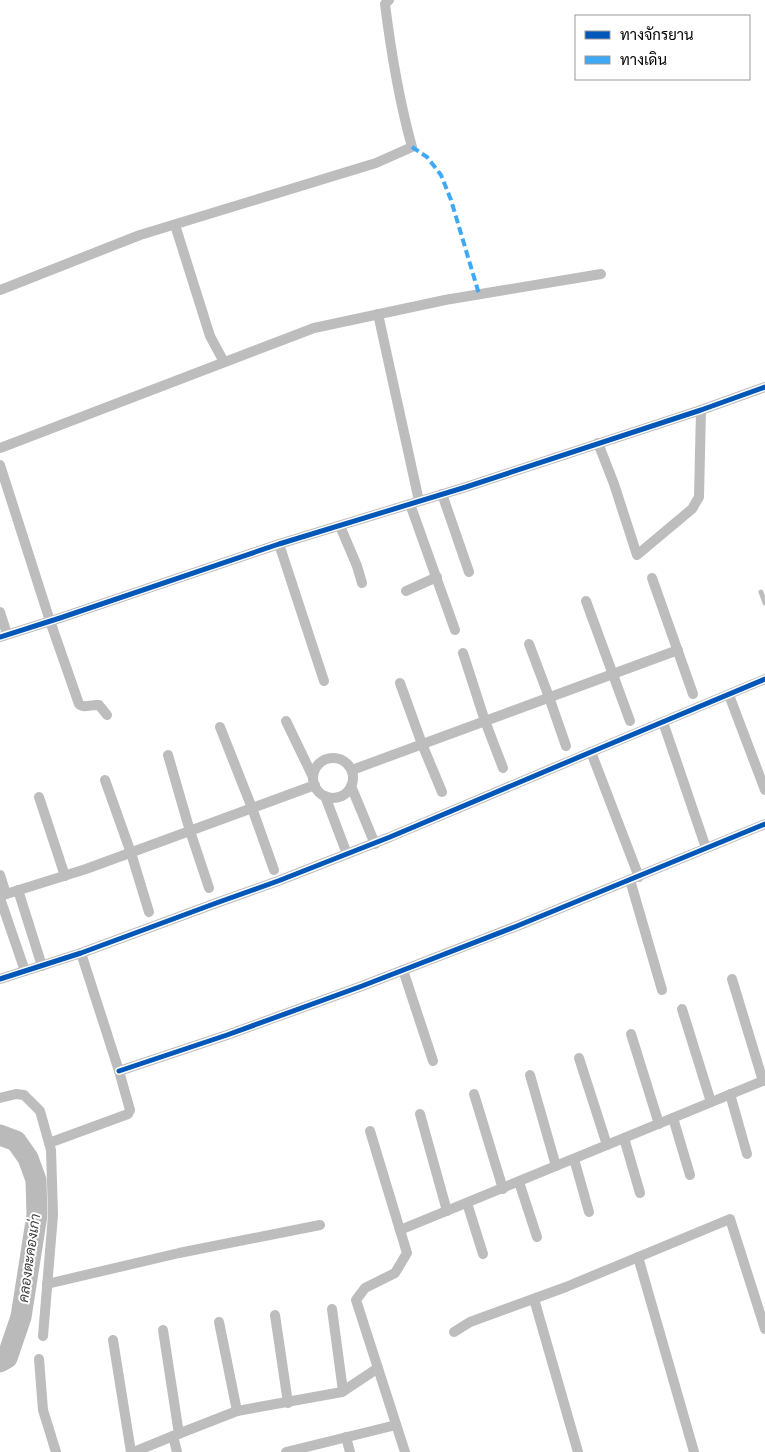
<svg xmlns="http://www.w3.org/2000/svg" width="765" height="1452" viewBox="0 0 765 1452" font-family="Roboto,Sarabun,sans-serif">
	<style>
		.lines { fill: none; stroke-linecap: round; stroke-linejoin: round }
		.river { stroke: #bababa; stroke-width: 21 }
		.service { stroke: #bdbdbd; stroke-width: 5 }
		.minor { stroke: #bdbdbd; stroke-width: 10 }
		.quiet { stroke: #3fa9f5; stroke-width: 4; stroke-dasharray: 8 4; stroke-linecap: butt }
		.cycleway-casing { stroke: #fff; stroke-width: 8 }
		.cycleway { stroke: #0057b8; stroke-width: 5 }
		.labels { text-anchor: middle; stroke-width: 4; stroke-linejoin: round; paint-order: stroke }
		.water-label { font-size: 14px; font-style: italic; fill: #3d3d3d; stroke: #fff }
	</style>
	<rect width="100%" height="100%" fill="#fff"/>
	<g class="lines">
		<polyline class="river" points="0,1135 16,1141 28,1158 36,1180 37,1215 21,1317 7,1358 0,1362"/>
		<polyline class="service" points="761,592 765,603"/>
		<g class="minor">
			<polyline points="175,225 210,336 224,362"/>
			<path d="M0,290L140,235L376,163L412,147C399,100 391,52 385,4L389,0"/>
			<polyline points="378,314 419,501"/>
			<polyline points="598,443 614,484 637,555 692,509 699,497 701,410"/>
			<polyline points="0,448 314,328 445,300 601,274"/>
			<path d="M0,465L50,621L79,704C84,709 91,704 99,705L107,715"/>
			<polyline points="442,494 469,572"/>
			<polyline points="410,504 455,630"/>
			<polyline points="340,526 357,566 362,583"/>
			<polyline points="279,544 324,681"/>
			<polyline points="652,578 693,694"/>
			<polyline points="406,591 437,577"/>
			<polyline points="586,601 630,721"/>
			<polyline points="0,612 7,634"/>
			<polyline points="0,637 60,618 279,544 466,487 701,410 765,387"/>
			<polyline points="529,644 549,697 566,746"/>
			<polyline points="463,653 485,721 503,768"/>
			<polyline points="400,683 422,744 442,792"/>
			<polyline points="729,695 765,790"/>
			<polyline points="286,721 313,777"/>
			<polyline points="663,722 706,848"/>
			<polyline points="220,727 252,808 274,870"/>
			<polyline points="591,752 639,877"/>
			<polyline points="168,755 190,831 209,888"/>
			<circle cx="333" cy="778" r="20"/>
			<polyline points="352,770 678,650"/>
			<polyline points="105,780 131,853 149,912"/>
			<polyline points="351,786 375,844"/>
			<polyline points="325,796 347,854"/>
			<polyline points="39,797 65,876"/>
			<polyline points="0,875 6,894"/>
			<polyline points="630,880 662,990"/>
			<polyline points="18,890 42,966"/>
			<polyline points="0,896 86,869 315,785"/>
			<polyline points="0,898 25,971"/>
			<polyline points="403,970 433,1061"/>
			<polyline points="0,979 81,953 219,902 278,881 390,837 591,752 765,679"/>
			<polyline points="732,979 763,1081"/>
			<polyline points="682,1009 711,1102"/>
			<polyline points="631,1034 659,1124"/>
			<polyline points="579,1058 607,1145"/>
			<polyline points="119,1071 227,1035 362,986 517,926 765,824"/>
			<polyline points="530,1075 556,1166"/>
			<polyline points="474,1094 503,1189"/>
			<polyline points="730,1094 747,1154"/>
			<polyline points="0,1098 16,1094 24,1095 40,1111 51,1150 53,1215 43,1336"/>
			<polyline points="420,1114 447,1211"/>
			<polyline points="673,1118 690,1175"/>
			<polyline points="370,1131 400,1230"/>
			<polyline points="624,1138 640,1193"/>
			<polyline points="49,1143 128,1114 130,1110 119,1071 81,953"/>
			<polyline points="574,1159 589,1212"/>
			<polyline points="519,1182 537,1237"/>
			<polyline points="467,1203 483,1254"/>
			<polyline points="638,1257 694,1452"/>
			<polyline points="47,1284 179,1253 320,1225"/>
			<polyline points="534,1299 578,1452"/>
			<polyline points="332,1309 343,1391"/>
			<polyline points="275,1315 288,1403"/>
			<polyline points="219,1322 237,1411"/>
			<polyline points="163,1330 179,1434"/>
			<polyline points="454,1332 470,1322 566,1287 730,1219 765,1329"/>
			<polyline points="113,1340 131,1452"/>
			<polyline points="39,1359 43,1410 56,1452"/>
			<polyline points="346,1437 350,1452"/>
			<polyline points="134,1452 173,1436"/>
			<polyline points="177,1452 173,1436 237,1411 342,1392 378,1368"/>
			<polyline points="286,1452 396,1425"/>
			<polyline points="405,1452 356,1300 365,1288 395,1273 407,1253 400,1230 765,1080"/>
		</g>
		<polyline class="quiet" points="412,147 427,157 441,175 451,200 479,294"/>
		<g class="cycleway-casing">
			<g id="cycleway">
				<polyline points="0,637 60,618 279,544 466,487 701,410 765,387"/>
				<polyline points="0,979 81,953 219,902 278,881 390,837 591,752 765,679"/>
				<polyline points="119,1071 227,1035 362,986 517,926 765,824"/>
			</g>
		</g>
		<use href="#cycleway" class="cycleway"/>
	</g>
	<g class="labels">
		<g class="water-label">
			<text transform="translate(29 1258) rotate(-82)" y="5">คลองตะคองเก่า</text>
		</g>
	</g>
	<rect x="575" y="15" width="175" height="65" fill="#ffffff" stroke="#999999"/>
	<rect x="585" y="31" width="25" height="8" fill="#0057b8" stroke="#999999"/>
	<text x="620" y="40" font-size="15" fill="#000000">ทางจักรยาน</text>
	<rect x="585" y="56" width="25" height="8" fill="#3fa9f5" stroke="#999999"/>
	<text x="620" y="65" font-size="15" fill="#000000">ทางเดิน</text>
</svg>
